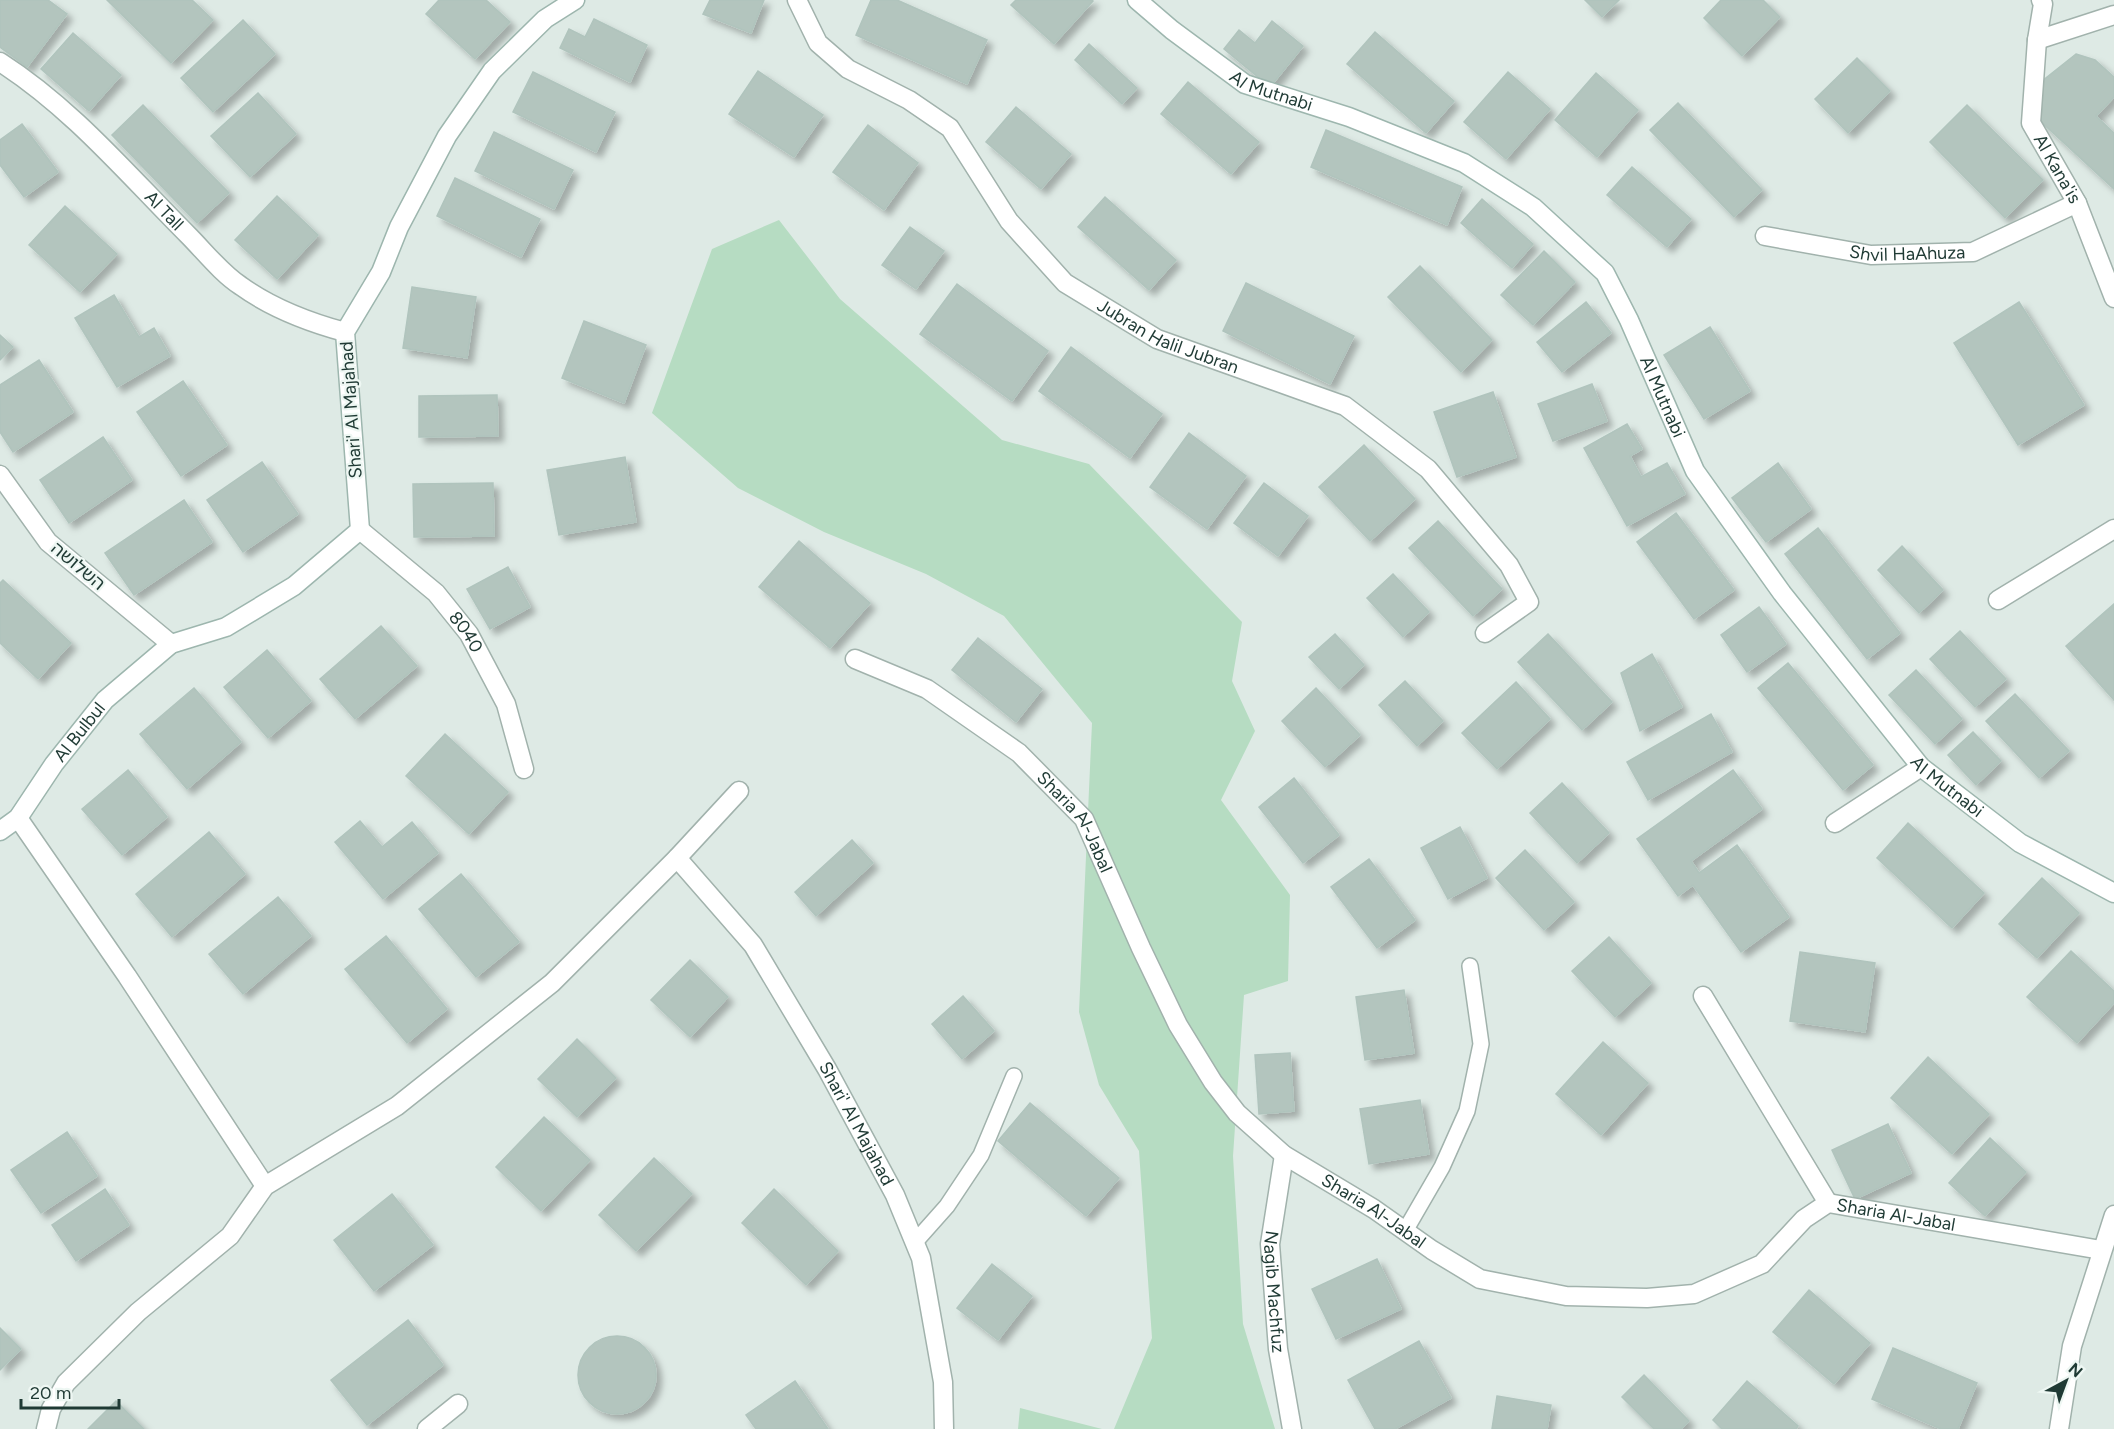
<svg xmlns="http://www.w3.org/2000/svg" width="2114" height="1429" viewBox="0 0 2114 1429" font-family="Figtree,'Noto Sans Hebrew',sans-serif">
	<style>
		.green { fill: #b6dcc2 }
		.building { fill: #b3c5be; stroke: #b0c4bd; stroke-width: 1.5; filter: url(#shadow) }
		.lines { fill: none; stroke-linecap: round; stroke-linejoin: round }
		.lane-casing { stroke: #a1b2ac; stroke-width: 18 }
		.street-casing { stroke: #a1b2ac; stroke-width: 21 }
		.secondary-casing { stroke: #9db6ae; stroke-width: 21 }
		.lane { stroke: #fff; stroke-width: 15 }
		.street { stroke: #fff; stroke-width: 18 }
		.secondary { stroke: #fff; stroke-width: 18 }
		.labels { text-anchor: middle; stroke-width: 4.5; stroke-linejoin: round; paint-order: stroke }
		.street-label { font-size: 18px; fill: #1f3a34; stroke: #eef7f3 }
	</style>
	<defs>
		<filter id="shadow"><feDropShadow dx="5.5" dy="5.5" stdDeviation="3" flood-color="#0004"/></filter>
	</defs>
	<rect width="100%" height="100%" fill="#deeae5"/>
	<g class="green">
		<polygon points="779,220 840,299 1002,440 1089,464 1242,622 1232,681 1255,731 1221,800 1290,895 1288,981 1244,995 1233,1156 1243,1324 1275,1429 1114,1429 1152,1338 1139,1151 1099,1085 1079,1012 1092,723 1004,616 926,574 824,532 738,488 652,413 712,249"/>
		<polygon points="1020,1408 1102,1429 1018,1429"/>
	</g>
	<g class="building">
		<polygon points="0,0 48,0 67,14 27,67 0,47"/>
		<polygon points="107,0 192,0 213,20 171,63"/>
		<polygon points="439,0 486,0 510,22 475,59 426,14"/>
		<polygon points="710,0 764,0 751,33 703,14"/>
		<polygon points="871,0 897,0 987,40 967,84 856,35"/>
		<polygon points="1016,0 1092,0 1093,1 1054,44 1011,5"/>
		<polygon points="1585,0 1619,0 1602,17"/>
		<polygon points="1721,0 1763,0 1780,17 1742,56 1704,18"/>
		<polygon points="594,19 647,45 630,82 560,48 569,29 585,37"/>
		<polygon points="243,20 275,54 213,112 181,78"/>
		<polygon points="1272,21 1303,46 1270,87 1224,49 1239,30 1255,43"/>
		<polygon points="1375,32 1454,101 1426,133 1347,64"/>
		<polygon points="73,33 121,75 89,111 41,69"/>
		<polygon points="1089,44 1137,88 1122,104 1075,60"/>
		<polygon points="2076,54 2095,60 2114,77 2114,97 2096,116 2114,133 2114,189 2038,119 2041,82"/>
		<polygon points="1857,58 1890,91 1848,133 1815,99"/>
		<polygon points="758,71 823,115 794,157 729,114"/>
		<polygon points="533,72 615,112 596,152 513,112"/>
		<polygon points="1508,72 1550,109 1506,159 1464,122"/>
		<polygon points="1596,73 1638,110 1597,157 1555,120"/>
		<polygon points="1188,82 1259,142 1231,174 1161,114"/>
		<polygon points="258,93 296,134 250,177 211,136"/>
		<polygon points="1678,103 1762,190 1734,217 1650,130"/>
		<polygon points="143,105 229,193 197,223 112,135"/>
		<polygon points="1967,105 2043,180 2005,218 1930,142"/>
		<polygon points="1016,107 1071,154 1041,189 986,142"/>
		<polygon points="22,124 58,172 24,197 0,165 0,140"/>
		<polygon points="868,125 918,163 884,210 833,172"/>
		<polygon points="1326,130 1462,187 1447,225 1311,167"/>
		<polygon points="494,132 573,170 554,209 475,171"/>
		<polygon points="1632,167 1691,219 1667,247 1607,195"/>
		<polygon points="455,178 540,219 521,257 437,216"/>
		<polygon points="277,196 318,235 277,279 235,240"/>
		<polygon points="1105,197 1176,260 1149,290 1078,227"/>
		<polygon points="1482,199 1533,244 1512,268 1461,223"/>
		<polygon points="65,206 117,254 80,292 29,245"/>
		<polygon points="910,227 944,251 916,289 882,265"/>
		<polygon points="1544,251 1575,282 1533,325 1501,295"/>
		<polygon points="1420,266 1492,340 1461,372 1388,297"/>
		<polygon points="1246,283 1354,336 1330,384 1223,331"/>
		<polygon points="957,284 1048,351 1012,401 920,334"/>
		<polygon points="412,287 476,297 467,358 403,348"/>
		<polygon points="114,295 139,337 154,328 170,356 117,387 75,318"/>
		<polygon points="1586,302 1611,333 1562,372 1537,342"/>
		<polygon points="2019,302 2084,405 2018,445 1954,343"/>
		<polygon points="584,321 646,345 624,403 562,378"/>
		<polygon points="1710,327 1750,391 1704,419 1664,355"/>
		<polygon points="0,335 13,347 0,360"/>
		<polygon points="1071,347 1162,414 1130,458 1039,391"/>
		<polygon points="39,360 73,412 13,452 0,432 0,385"/>
		<polygon points="183,381 227,445 181,476 137,412"/>
		<polygon points="1592,384 1607,421 1553,441 1538,404"/>
		<polygon points="1493,392 1516,457 1457,477 1434,412"/>
		<polygon points="497,395 498,436 419,437 419,396"/>
		<polygon points="1627,424 1642,449 1630,456 1641,477 1667,463 1685,494 1627,526 1584,448"/>
		<polygon points="1189,433 1246,476 1207,529 1150,487"/>
		<polygon points="103,437 132,480 69,523 40,480"/>
		<polygon points="1364,445 1415,499 1370,541 1319,487"/>
		<polygon points="625,457 636,522 559,535 547,470"/>
		<polygon points="262,462 298,514 243,552 207,500"/>
		<polygon points="1778,463 1811,509 1766,542 1732,498"/>
		<polygon points="493,483 494,536 414,537 413,484"/>
		<polygon points="1264,483 1308,516 1278,556 1234,523"/>
		<polygon points="184,500 212,542 134,595 105,553"/>
		<polygon points="1676,513 1734,590 1694,619 1637,542"/>
		<polygon points="1438,521 1502,589 1473,616 1409,548"/>
		<polygon points="1818,528 1900,633 1867,659 1785,554"/>
		<polygon points="799,541 870,603 830,648 759,587"/>
		<polygon points="1902,546 1943,590 1919,613 1878,570"/>
		<polygon points="508,567 530,607 490,629 467,589"/>
		<polygon points="1393,574 1429,612 1403,637 1367,598"/>
		<polygon points="3,580 71,643 38,679 0,643 0,583"/>
		<polygon points="2114,604 2114,700 2066,646"/>
		<polygon points="1759,607 1786,644 1747,672 1721,635"/>
		<polygon points="381,626 417,666 355,719 320,679"/>
		<polygon points="1960,631 2006,679 1975,707 1930,659"/>
		<polygon points="1335,634 1364,665 1339,689 1309,657"/>
		<polygon points="1548,634 1612,702 1582,730 1518,662"/>
		<polygon points="978,638 1042,689 1016,722 952,670"/>
		<polygon points="267,650 311,701 268,738 224,687"/>
		<polygon points="1652,654 1682,707 1640,731 1621,673"/>
		<polygon points="1788,663 1873,765 1843,790 1758,688"/>
		<polygon points="1916,670 1962,719 1935,744 1889,695"/>
		<polygon points="1405,681 1443,721 1417,746 1379,705"/>
		<polygon points="1516,682 1550,719 1497,769 1462,733"/>
		<polygon points="194,688 241,742 187,789 140,734"/>
		<polygon points="1316,688 1360,735 1325,767 1282,721"/>
		<polygon points="2015,694 2069,751 2039,778 1986,721"/>
		<polygon points="1711,714 1732,752 1648,800 1627,762"/>
		<polygon points="1973,732 2001,761 1976,785 1948,755"/>
		<polygon points="445,734 508,792 469,834 406,776"/>
		<polygon points="128,770 167,817 122,855 82,809"/>
		<polygon points="1733,770 1762,809 1691,861 1699,873 1737,845 1789,917 1741,952 1693,885 1678,896 1637,839"/>
		<polygon points="1294,778 1339,835 1303,863 1259,807"/>
		<polygon points="1562,783 1609,833 1577,863 1530,813"/>
		<polygon points="360,821 382,847 412,822 438,853 383,899 335,842"/>
		<polygon points="1908,823 1984,893 1952,928 1877,858"/>
		<polygon points="1460,827 1487,878 1448,899 1421,848"/>
		<polygon points="209,832 245,874 172,937 136,894"/>
		<polygon points="852,840 873,863 816,916 795,892"/>
		<polygon points="1525,850 1574,902 1544,930 1496,878"/>
		<polygon points="1369,859 1415,920 1377,948 1331,887"/>
		<polygon points="461,874 519,942 476,977 419,909"/>
		<polygon points="2042,878 2079,913 2037,958 1999,924"/>
		<polygon points="278,897 311,936 243,994 209,954"/>
		<polygon points="386,936 447,1009 407,1043 345,969"/>
		<polygon points="1609,937 1651,983 1615,1017 1572,971"/>
		<polygon points="2071,951 2114,991 2114,1003 2077,1043 2027,997"/>
		<polygon points="1800,952 1875,963 1865,1032 1790,1021"/>
		<polygon points="690,960 728,997 690,1037 651,1000"/>
		<polygon points="1404,990 1414,1053 1365,1060 1356,997"/>
		<polygon points="963,996 994,1031 962,1059 932,1024"/>
		<polygon points="577,1039 616,1078 577,1117 538,1079"/>
		<polygon points="1603,1042 1648,1083 1601,1135 1556,1094"/>
		<polygon points="1290,1053 1294,1111 1259,1114 1255,1055"/>
		<polygon points="1928,1057 1989,1114 1952,1154 1891,1098"/>
		<polygon points="1420,1100 1429,1154 1369,1164 1360,1109"/>
		<polygon points="1030,1103 1119,1178 1086,1216 998,1141"/>
		<polygon points="544,1117 590,1160 541,1211 496,1167"/>
		<polygon points="1888,1124 1911,1173 1855,1199 1832,1150"/>
		<polygon points="67,1132 97,1176 41,1213 11,1170"/>
		<polygon points="1990,1138 2026,1172 1985,1216 1949,1183"/>
		<polygon points="654,1158 692,1194 636,1251 599,1215"/>
		<polygon points="105,1189 129,1225 76,1261 52,1225"/>
		<polygon points="774,1189 838,1251 806,1285 742,1223"/>
		<polygon points="392,1194 433,1245 374,1291 334,1240"/>
		<polygon points="1377,1259 1401,1309 1336,1339 1312,1289"/>
		<polygon points="992,1264 1032,1296 998,1340 957,1308"/>
		<polygon points="1809,1290 1870,1343 1834,1384 1773,1332"/>
		<polygon points="408,1320 443,1365 367,1425 331,1380"/>
		<polygon points="0,1328 21,1349 0,1370"/>
		<circle cx="617" cy="1375" r="39"/>
		<polygon points="1419,1341 1451,1398 1395,1429 1375,1429 1348,1380"/>
		<polygon points="1893,1348 1977,1383 1958,1429 1941,1429 1872,1399"/>
		<polygon points="1644,1375 1689,1421 1681,1429 1654,1429 1622,1397"/>
		<polygon points="795,1381 828,1429 756,1429 746,1415"/>
		<polygon points="1747,1381 1798,1426 1796,1429 1722,1429 1713,1420"/>
		<polygon points="1497,1396 1551,1405 1547,1429 1492,1429"/>
		<polygon points="116,1401 144,1429 88,1429"/>
	</g>
	<g class="lines">
		<g class="lane-casing">
			<g id="lane">
				<polyline points="1405,1231 1442,1167 1467,1111 1481,1044 1470,966"/>
				<polyline points="915,1242 947,1206 981,1155 1014,1076"/>
			</g>
		</g>
		<g class="street-casing">
			<g id="street">
				<path id="s1" d="M797,0L818,43L848,69L909,100L950,128L1009,221L1065,283L1157,339L1345,406L1428,469L1509,565L1529,602L1485,633"/>
				<path id="s2" d="M2041,0L2043,4L2037,40L2031,123L2077,203L2114,298"/>
				<polyline points="2037,40 2114,15"/>
				<path id="s3" d="M0,62C72,108 128,175 188,235C204,251 222,274 241,286C273,309 308,322 345,332"/>
				<path id="s4" d="M1765,236L1871,255L1973,252L2077,203"/>
				<polyline points="0,475 48,542 171,644"/>
				<path id="s5" d="M360,530L436,593L469,634L506,704L524,769"/>
				<polyline points="1998,600 2114,529"/>
				<path id="s6" d="M855,659L927,689L1019,753L1084,819L1141,948L1178,1025L1213,1082L1237,1113L1284,1155L1374,1209L1432,1250L1480,1279L1566,1296L1647,1298L1694,1294L1762,1264L1804,1219L1828,1203L2101,1250"/>
				<polyline points="18,818 127,976 265,1186"/>
				<polyline points="1835,823 1921,767"/>
				<path id="s7" d="M677,858L753,945L827,1069L895,1195L921,1258L943,1382L944,1429"/>
				<polyline points="1703,996 1828,1203"/>
				<path id="s8" d="M1284,1155L1270,1244L1278,1349L1292,1429"/>
				<polyline points="46,1429 51,1409 66,1383 138,1312 230,1236 265,1186 397,1106 552,983 677,858 739,791"/>
				<polyline points="427,1429 458,1404"/>
				<polyline points="2059,1429 2072,1346 2114,1215"/>
			</g>
		</g>
		<g class="secondary-casing">
			<g id="secondary">
				<path id="s9" d="M1137,0L1172,30L1245,84L1349,117L1464,163L1533,207L1605,273L1629,320L1695,471L1782,593L1921,767L2020,843L2114,893"/>
				<path id="s10" d="M0,831L18,818L54,764L105,700L171,644L226,627L294,586L360,530L345,332L381,272L399,227L447,136L492,71L545,19L575,0"/>
			</g>
		</g>
		<use href="#lane" class="lane"/>
		<use href="#street" class="street"/>
		<use href="#secondary" class="secondary"/>
	</g>
	<g class="labels">
		<g class="street-label">
			<text dy="6" stroke="none"><textPath href="#s9" startOffset="164">Al Mutnabi</textPath></text>
			<text dy="6" stroke="none"><textPath href="#s2" startOffset="177">Al Kana'is</textPath></text>
			<text dy="6" stroke="none"><textPath href="#s3" startOffset="222">Al Tall</textPath></text>
			<text dy="6" stroke="none"><textPath href="#s4" startOffset="144">Shvil HaAhuza</textPath></text>
			<text dy="6" stroke="none"><textPath href="#s1" startOffset="516">Jubran Halil Jubran</textPath></text>
			<text dy="6" stroke="none"><textPath href="#s9" startOffset="686">Al Mutnabi</textPath></text>
			<text transform="translate(351 410) rotate(-94)" y="6">Shari' Al Majahad</text>
			<text transform="translate(78 566) rotate(40)" y="6">השלושה</text>
			<text dy="6" stroke="none"><textPath href="#s5" startOffset="148">8040</textPath></text>
			<text dy="6" stroke="none"><textPath href="#s10" startOffset="128">Al Bulbul</textPath></text>
			<text dy="6" stroke="none"><textPath href="#s9" startOffset="1172">Al Mutnabi</textPath></text>
			<text dy="6" stroke="none"><textPath href="#s6" startOffset="280">Sharia Al-Jabal</textPath></text>
			<text dy="6" stroke="none"><textPath href="#s7" startOffset="322">Shari' Al Majahad</textPath></text>
			<text dy="6" stroke="none"><textPath href="#s6" startOffset="784">Sharia Al-Jabal</textPath></text>
			<text dy="6" stroke="none"><textPath href="#s6" startOffset="1360">Sharia Al-Jabal</textPath></text>
			<text dy="6" stroke="none"><textPath href="#s8" startOffset="138">Nagib Machfuz</textPath></text>
		</g>
	</g>
	<g transform="translate(2066 1381) rotate(41)" stroke="#eef7f3" stroke-width="4.5" paint-order="stroke">
	<path d="M0-4.5L10 22L0 15L-10 22Z" fill="#1f3a34"/>
	<text y="-9" font-size="16" font-weight="bold" text-anchor="middle" fill="#1f3a34">N</text>
	</g>
	<path d="M21 1399v9h98v-9" fill="none" stroke="#1f3a34" stroke-width="3"/>
	<text x="30" y="1399" font-size="18" fill="#1f3a34" stroke="#eef7f3" stroke-width="4.5" paint-order="stroke">20 m</text>
</svg>
